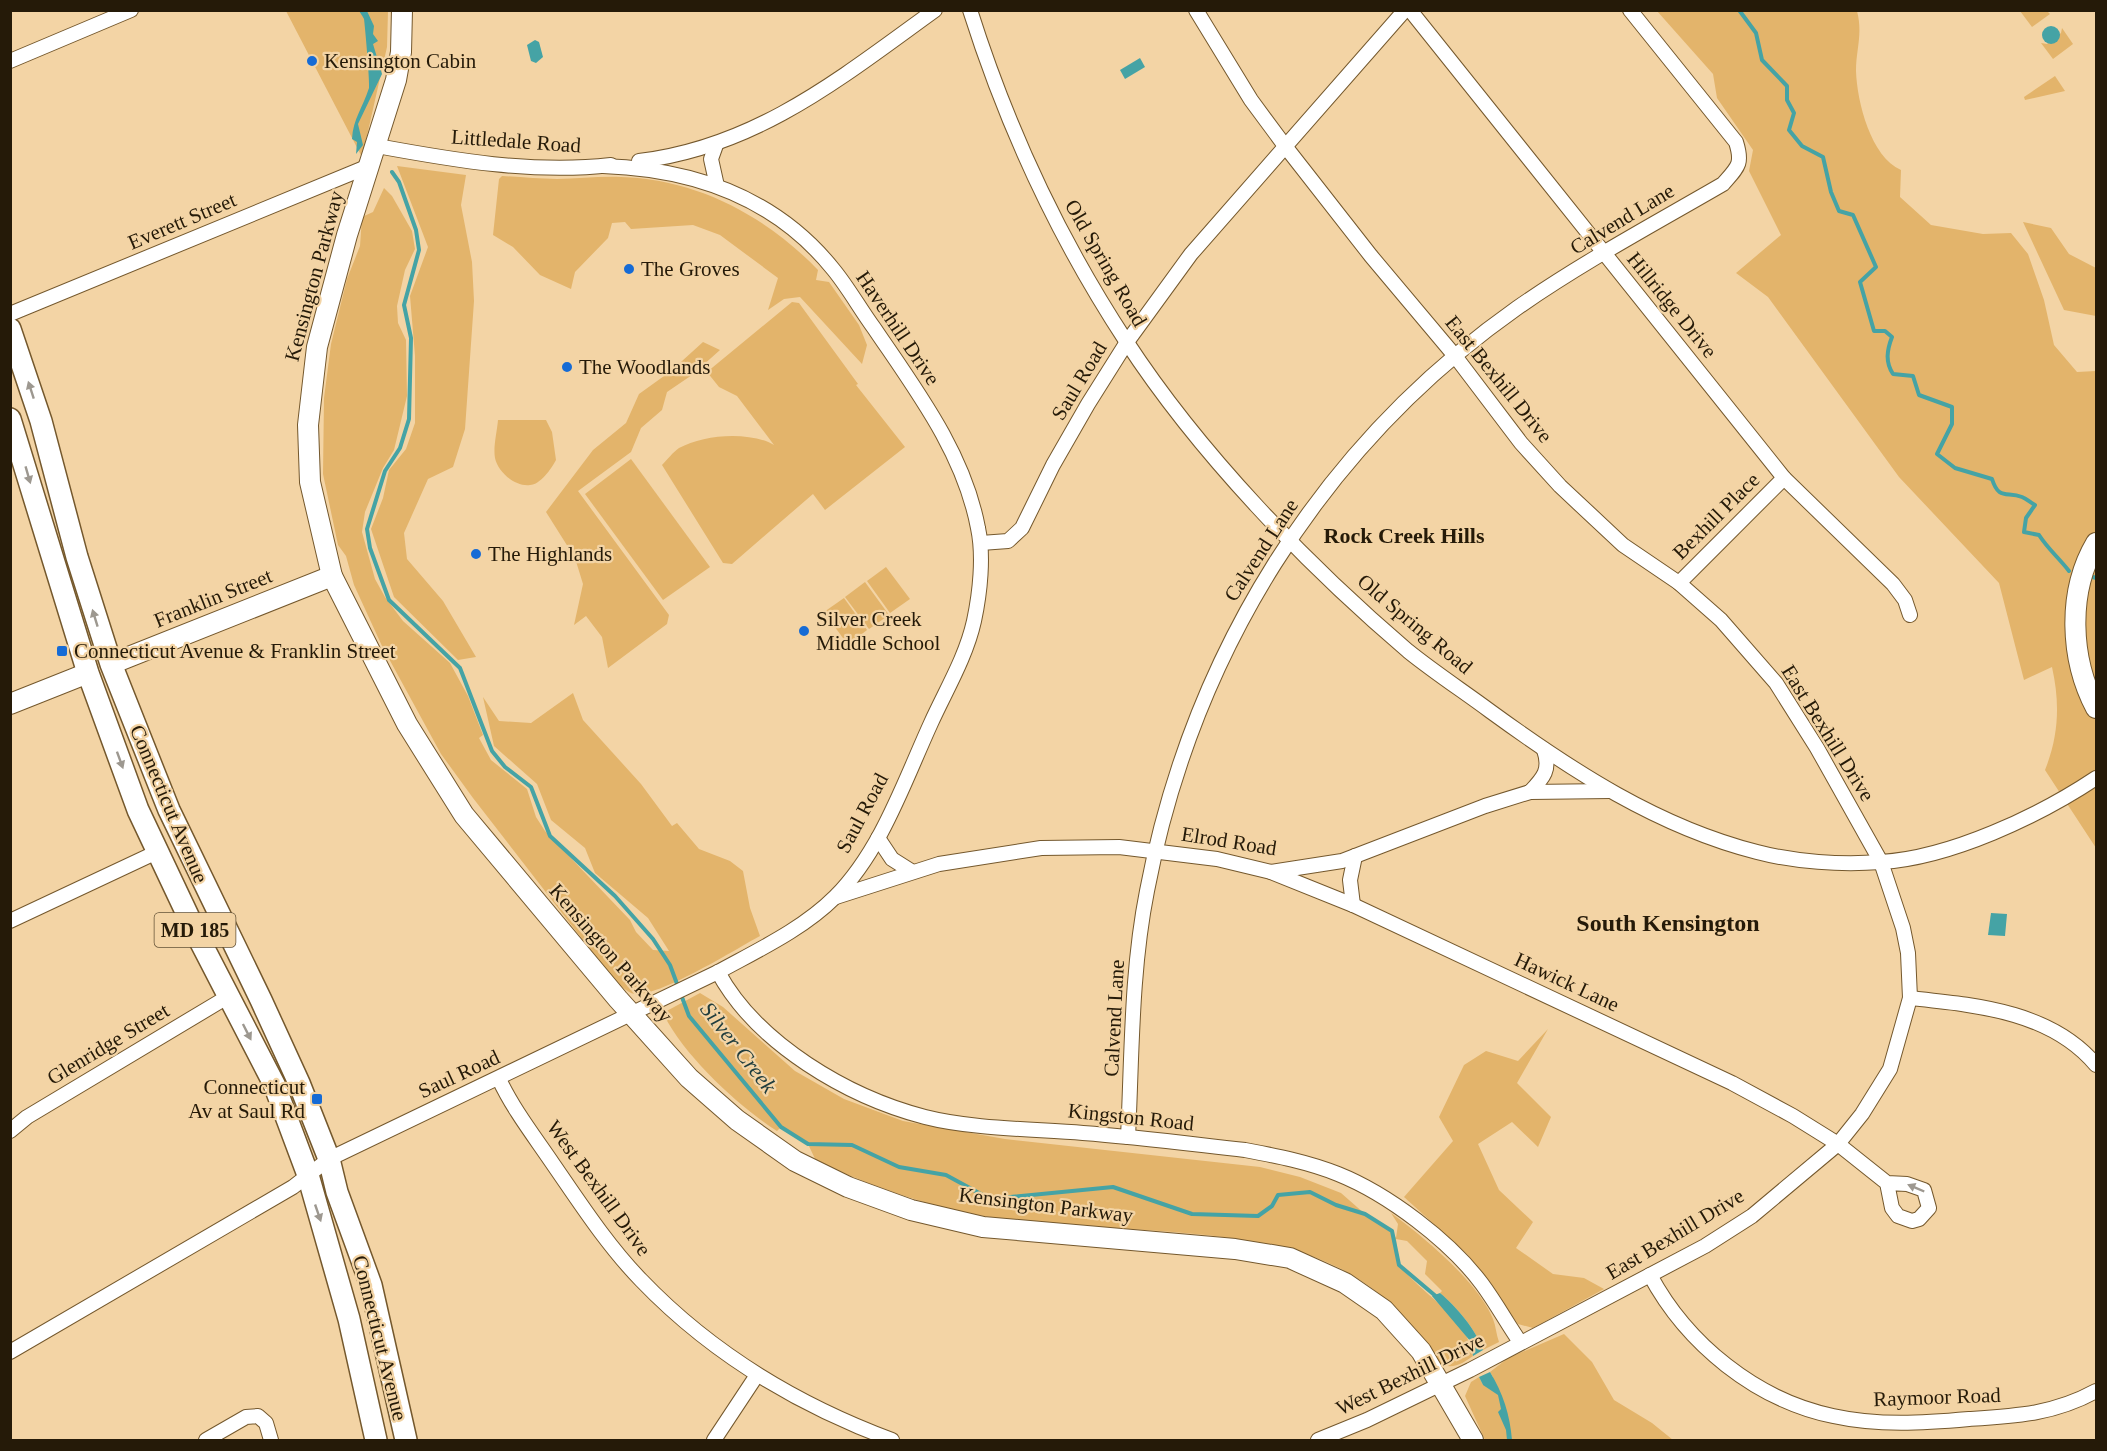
<svg xmlns="http://www.w3.org/2000/svg" width="2107" height="1451" viewBox="0 0 2107 1451" font-family="Georgia,serif">
	<style>
		.green { fill: #e3b46b }
		.water { fill: #45a3a5 }
		.lines { fill: none; stroke-linecap: round; stroke-linejoin: round }
		.stream { stroke: #45a3a5; stroke-width: 4 }
		.street-casing { stroke: #74582d; stroke-width: 16 }
		.secondary-casing { stroke: #74582d; stroke-width: 22 }
		.primary-casing { stroke: #74582d; stroke-width: 24 }
		.street { stroke: #fff; stroke-width: 14 }
		.secondary { stroke: #fff; stroke-width: 20 }
		.primary { stroke: #fff; stroke-width: 21 }
		.oneway { fill: #9d9890 }
		.poi-dot { fill: #166bd5; stroke: #f3d4a5; stroke-width: 2 }
		.labels { text-anchor: middle; stroke-width: 4.5; stroke-linejoin: round; paint-order: stroke }
		.shield { fill: #f3d4a5; stroke: #635237; stroke-width: 1.5 }
		.shield-label { font-size: 20px; font-weight: bold; fill: #251a08 }
		.poi-label { font-size: 21px; fill: #251a08; stroke: #f3d4a5; text-anchor: start }
		.street-label { font-size: 21px; fill: #251a08; stroke: #f3d4a5 }
		.neighbourhood-label { font-size: 22px; font-weight: bold; fill: #251a08; stroke: #f3d4a5 }
		.water-label { font-size: 22px; font-style: italic; fill: #213e3e; stroke: #f3d4a5 }
		.quarter-label { font-size: 24px; font-weight: bold; fill: #251a08; stroke: #f3d4a5 }
	</style>
	<rect width="100%" height="100%" fill="#f3d4a5"/>
	<g class="green">
		<polygon points="286,11 388,11 387,47 364,149 364,161"/>
		<path d="M1657,11H1857C1863,34 1856,49 1856,71C1857,102 1871,157 1901,170L1900,197L1931,225L1983,234L2011,233L2028,254L2044,300L2054,345L2077,372L2096,371V848L2045,770C2059,735 2060,703 2052,667L2024,680L1999,583L1899,477L1768,297L1736,273L1781,235L1749,171L1753,150L1717,98L1713,74Z"/>
		<polygon points="2020,11 2047,11 2050,14 2032,27"/>
		<polygon points="2062,28 2073,44 2053,59 2041,43 2047,44 2061,33"/>
		<polygon points="2055,76 2065,91 2025,100 2024,97"/>
		<polygon points="397,166 466,175 461,205 472,262 474,301 465,429 453,467 428,479 404,533 407,559 443,601 476,657 458,660 394,597 371,529 383,498 389,470 406,449 415,423 415,356 410,296 428,247"/>
		<path d="M502,176C520,177 539,179 557,179C578,179 599,176 621,177C697,179 766,216 818,270L816,280L829,282L859,325L867,345L862,364L800,297L784,299L768,310L778,278L720,235L693,225L631,229L625,222L612,223L608,238L575,272L571,289L540,275L513,247L493,235L499,179Z"/>
		<path d="M384,188L392,196L412,231L415,249L405,270L397,306L398,323L406,340L407,396L394,450L383,468L365,512L362,532L375,579L385,597L403,621L450,663L468,696L483,735L479,738L491,760L527,789L536,817L545,831L630,920L636,932L653,950L669,951L648,918L595,873L585,848L551,820L537,784L494,746L483,697L499,721L531,723L573,693L583,720L641,784L672,826L677,823L699,849L730,861L743,871L750,908L760,936C736,949 659,997 635,994C626,993 617,981 610,975L473,798L441,754L382,646L354,585L346,556L338,545L323,474L324,398L331,344L347,279L360,246L362,217L373,212Z"/>
		<polygon points="2023,222 2051,228 2069,254 2096,268 2096,316 2064,310"/>
		<path d="M792,302L799,303L858,384L856,385L905,447L825,510L813,494L732,564L723,563L662,465C667,460 673,452 679,448C704,434 750,431 774,445L737,396L719,387L707,372Z"/>
		<polygon points="703,342 720,350 692,375 667,392 662,410 641,428 631,452 578,491 669,615 667,624 608,668 602,637 586,616 574,625 583,584 575,558 546,512 593,450 626,423 639,394 671,371"/>
		<path d="M498,420H546L552,432L556,460C552,468 540,485 530,485C515,487 498,472 495,458C493,447 497,432 498,420Z"/>
		<polygon points="631,459 710,567 663,600 585,494"/>
		<polygon points="886,567 910,599 890,613 867,581"/>
		<polygon points="865,582 889,615 869,629 845,597"/>
		<polygon points="844,598 867,630 848,645 824,612"/>
		<path d="M700,993L723,1007L795,1071L844,1099L903,1121L1005,1139L1260,1167L1300,1177L1341,1193L1365,1214L1392,1231L1396,1238L1398,1224L1391,1213C1423,1236 1479,1283 1493,1319C1496,1326 1496,1334 1499,1342L1483,1350C1477,1331 1456,1306 1440,1293L1442,1291L1425,1274L1427,1261L1407,1241L1396,1239C1397,1247 1396,1261 1401,1267C1423,1295 1468,1318 1473,1356C1465,1362 1454,1369 1444,1365C1430,1359 1413,1329 1403,1317C1377,1286 1334,1261 1295,1251C1194,1224 1086,1233 984,1216C925,1206 870,1185 816,1161L808,1144L781,1127L777,1131C738,1106 683,1055 663,1013Z"/>
		<polygon points="1548,1029 1517,1083 1551,1117 1538,1147 1512,1122 1478,1144 1499,1190 1533,1222 1516,1248 1553,1274 1584,1278 1604,1289 1533,1328 1518,1324 1468,1255 1404,1197 1453,1141 1439,1117 1464,1065 1486,1051 1518,1061"/>
		<polygon points="1564,1334 1592,1362 1614,1400 1652,1423 1673,1440 1485,1440 1465,1396 1471,1382 1479,1377 1483,1385 1493,1377 1490,1372 1508,1358"/>
	</g>
	<g class="water">
		<path d="M359,11H367L374,26L373,34L378,41L373,44L382,74L358,124L363,145L356,154L357,142L352,139C353,119 363,107 369,88C370,83 365,26 364,19C363,17 360,12 359,11Z"/>
		<circle cx="2051" cy="35" r="9"/>
		<polygon points="535,40 539,42 543,57 536,63 531,61 527,45"/>
		<polygon points="1140,58 1145,67 1125,79 1120,70"/>
		<polygon points="1991,913 2007,914 2005,936 1988,935"/>
		<path d="M1440,1293C1456,1306 1477,1331 1483,1350L1473,1356L1471,1342L1432,1296Z"/>
		<path d="M1490,1372C1503,1393 1510,1415 1512,1440H1507L1506,1430L1498,1412L1501,1409L1498,1395L1483,1385L1479,1377Z"/>
	</g>
	<g class="lines">
		<g class="stream">
			<path d="M1739,10L1756,33L1762,60L1787,86V100L1794,113L1789,130L1802,146L1823,157L1831,192L1839,211L1853,215L1876,267L1860,282L1874,331H1885L1892,337C1887,350 1885,362 1893,374L1913,376L1919,395L1952,407V424L1937,454L1955,468L1992,479C1999,501 2007,491 2022,497C2027,499 2031,503 2035,505L2026,518L2024,532L2039,535C2048,549 2059,558 2069,571"/>
			<polyline points="392,172 399,182 416,230 419,250 404,305 411,338 409,419 400,448 385,471 367,529 370,548 389,600 460,668 492,751 505,767 531,787 550,836 615,896 653,939 670,965 689,1016 781,1127 808,1144 852,1145 899,1167 946,1175 990,1199 1113,1187 1192,1214 1258,1216 1272,1206 1278,1195 1310,1192 1336,1205 1365,1214 1392,1231 1399,1265 1438,1298"/>
			<polyline points="2093,577 2096,578"/>
		</g>
		<g class="street-casing">
			<g id="street">
				<path d="M970,10C1007,127 1059,239 1126,341C1199,453 1306,564 1408,651C1434,672 1463,691 1490,711C1571,770 1658,827 1757,852C1795,862 1841,865 1881,862C1950,858 2039,816 2096,778"/>
				<polyline points="1196,10 1251,100 1285,146 1371,256 1455,356 1521,443 1560,486 1623,545 1679,583 1721,620 1776,683 1817,748 1881,862 1903,928 1908,953 1910,998 1890,1069 1862,1114 1838,1144 1752,1216 1705,1246 1470,1370 1367,1420 1318,1440"/>
				<polyline points="1410,10 1784,478 1893,584 1905,600 1910,615"/>
				<polyline points="10,61 131,10"/>
				<polyline points="716,145 711,159 717,186"/>
				<path d="M377,146C453,160 533,174 611,165"/>
				<path d="M639,161C757,147 842,77 935,10"/>
				<polyline points="10,314 369,166"/>
				<polyline points="981,543 1008,541 1022,528 1053,465 1088,404 1127,342 1191,254 1405,10"/>
				<polyline points="1679,583 1784,478"/>
				<path d="M1530,792C1543,778 1551,770 1544,750"/>
				<polyline points="878,838 892,859 911,871"/>
				<polyline points="1271,872 1353,905 1732,1083 1793,1116 1838,1144 1887,1183 1892,1208 1898,1216 1912,1221 1919,1219 1929,1208 1924,1190 1907,1184 1887,1183"/>
				<polyline points="836,897 939,864 1041,848 1119,847 1217,859 1271,872 1342,861 1485,806 1530,792 1610,791"/>
				<polyline points="1353,905 1350,880 1355,856"/>
				<polyline points="10,921 157,852"/>
				<path d="M718,972C757,1044 848,1097 925,1117C972,1129 1034,1129 1083,1133C1137,1137 1191,1144 1245,1150C1277,1156 1308,1162 1338,1174C1388,1194 1450,1241 1482,1284C1496,1303 1507,1323 1520,1342"/>
				<path d="M1910,998C1975,1005 2051,1011 2096,1065"/>
				<path d="M499,1079C513,1109 534,1136 553,1164C580,1203 607,1245 641,1280C711,1353 798,1405 892,1440"/>
				<polyline points="10,1131 27,1117 229,996"/>
				<path d="M1128,1137C1132,1055 1131,971 1147,891C1192,655 1320,447 1517,308C1583,262 1654,224 1723,184C1738,167 1743,164 1736,142L1630,10"/>
				<path d="M1650,1275C1687,1344 1756,1400 1833,1416C1878,1426 1924,1423 1969,1419C2017,1416 2054,1414 2096,1391"/>
				<path d="M10,1352L293,1187L329,1159L718,972C758,950 803,929 835,897C881,851 904,782 931,723C946,690 966,657 974,621C980,593 984,556 978,528C964,453 916,390 874,328C860,309 848,287 833,269C775,197 692,169 603,166"/>
				<polyline points="206,1440 246,1417 258,1416 266,1423 271,1440"/>
				<polyline points="714,1440 757,1375"/>
			</g>
		</g>
		<g class="secondary-casing">
			<g id="secondary">
				<polyline points="402,10 401,52 396,80 347,235 317,347 308,425 310,482 332,576 407,724 464,815 618,999 689,1078 737,1120 795,1161 848,1187 911,1210 983,1227 1235,1249 1290,1258 1345,1283 1384,1310 1421,1351 1473,1440"/>
				<path d="M2096,543C2067,592 2070,659 2096,708"/>
				<polyline points="111,664 332,576"/>
				<polyline points="10,704 88,673"/>
			</g>
		</g>
		<g class="primary-casing">
			<g id="primary">
				<polyline points="10,329 41,421 77,557 111,664 169,810 261,1000 299,1083 329,1159 337,1192 371,1285 406,1440"/>
				<polyline points="10,419 88,673 138,810 198,937 274,1084 308,1175 349,1319 376,1440"/>
			</g>
		</g>
		<use href="#street" class="street"/>
		<use href="#secondary" class="secondary"/>
		<use href="#primary" class="primary"/>
	</g>
	<defs><path id="oneway-solid" d="M-6-.8H1V-3.2L6.5 0L1 3.2V.8H-6Z" transform="scale(1.5)"/></defs>
	<g class="oneway">
		<use href="#oneway-solid" transform="translate(31 390) rotate(-108)"/>
		<use href="#oneway-solid" transform="translate(28 475) rotate(74)"/>
		<use href="#oneway-solid" transform="translate(95 618) rotate(-107)"/>
		<use href="#oneway-solid" transform="translate(120 760) rotate(70)"/>
		<use href="#oneway-solid" transform="translate(247 1032) rotate(63)"/>
		<use href="#oneway-solid" transform="translate(1916 1188) rotate(-157)"/>
		<use href="#oneway-solid" transform="translate(318 1213) rotate(71)"/>
	</g>
	<g class="poi-dot">
		<circle cx="312" cy="61" r="6"/>
		<circle cx="629" cy="269" r="6"/>
		<circle cx="567" cy="367" r="6"/>
		<circle cx="476" cy="554" r="6"/>
		<circle cx="804" cy="631" r="6"/>
		<rect x="56" y="645" width="12" height="12" rx="3"/>
		<rect x="311" y="1093" width="12" height="12" rx="3"/>
	</g>
	<g class="labels">
		<rect class="shield" x="154.5" y="913" width="81" height="34" rx="4.5"/>
		<g class="shield-label">
			<text x="195" y="937">MD 185</text>
		</g>
		<g class="poi-label">
			<text x="324" y="68">Kensington Cabin</text>
			<text x="641" y="276">The Groves</text>
			<text x="579" y="374">The Woodlands</text>
			<text x="488" y="561">The Highlands</text>
			<text x="816" y="626">Silver Creek<tspan x="816" dy="24">Middle School</tspan></text>
			<text x="74" y="658">Connecticut Avenue &amp; Franklin Street</text>
			<text x="305" y="1094" text-anchor="end">Connecticut<tspan x="305" dy="24">Av at Saul Rd</tspan></text>
		</g>
		<g class="street-label">
			<text transform="translate(516 141) rotate(4)" y="7">Littledale Road</text>
			<text transform="translate(1622 219) rotate(-31)" y="7">Calvend Lane</text>
			<text transform="translate(182 221) rotate(-23)" y="7">Everett Street</text>
			<text transform="translate(1106 263) rotate(60)" y="7">Old Spring Road</text>
			<text transform="translate(314 276) rotate(-75)" y="7">Kensington Parkway</text>
			<text transform="translate(1672 305) rotate(51)" y="7">Hillridge Drive</text>
			<text transform="translate(898 328) rotate(56)" y="7">Haverhill Drive</text>
			<text transform="translate(1499 379) rotate(51)" y="7">East Bexhill Drive</text>
			<text transform="translate(1079 381) rotate(-59)" y="7">Saul Road</text>
			<text transform="translate(1716 516) rotate(-45)" y="7">Bexhill Place</text>
			<text transform="translate(1261 550) rotate(-57)" y="7">Calvend Lane</text>
			<text transform="translate(213 598) rotate(-22)" y="7">Franklin Street</text>
			<text transform="translate(1415 624) rotate(40)" y="7">Old Spring Road</text>
			<text transform="translate(1828 733) rotate(58)" y="7">East Bexhill Drive</text>
			<text transform="translate(169 804) rotate(67)" y="7">Connecticut Avenue</text>
			<text transform="translate(862 813) rotate(-62)" y="7">Saul Road</text>
			<text transform="translate(1229 841) rotate(9)" y="7">Elrod Road</text>
			<text transform="translate(611 953) rotate(49)" y="7">Kensington Parkway</text>
			<text transform="translate(1567 982) rotate(25)" y="7">Hawick Lane</text>
			<text transform="translate(1114 1018) rotate(-87)" y="7">Calvend Lane</text>
			<text transform="translate(108 1044) rotate(-31)" y="7">Glenridge Street</text>
			<text transform="translate(459 1074) rotate(-25)" y="7">Saul Road</text>
			<text transform="translate(1131 1117) rotate(6)" y="7">Kingston Road</text>
			<text transform="translate(599 1188) rotate(54)" y="7">West Bexhill Drive</text>
			<text transform="translate(1046 1205) rotate(7)" y="7">Kensington Parkway</text>
			<text transform="translate(1675 1234) rotate(-31)" y="7">East Bexhill Drive</text>
			<text transform="translate(380 1338) rotate(76)" y="7">Connecticut Avenue</text>
			<text transform="translate(1410 1374) rotate(-26)" y="7">West Bexhill Drive</text>
			<text transform="translate(1937 1397) rotate(-2)" y="7">Raymoor Road</text>
		</g>
		<g class="neighbourhood-label">
			<text x="1404" y="543">Rock Creek Hills</text>
		</g>
		<g class="water-label">
			<text transform="translate(739 1047) rotate(52)" y="8">Silver Creek</text>
		</g>
		<g class="quarter-label">
			<text x="1668" y="931">South Kensington</text>
		</g>
	</g>
	<rect width="2107" height="1451" fill="none" stroke="#251a08" stroke-width="24"/>
</svg>
